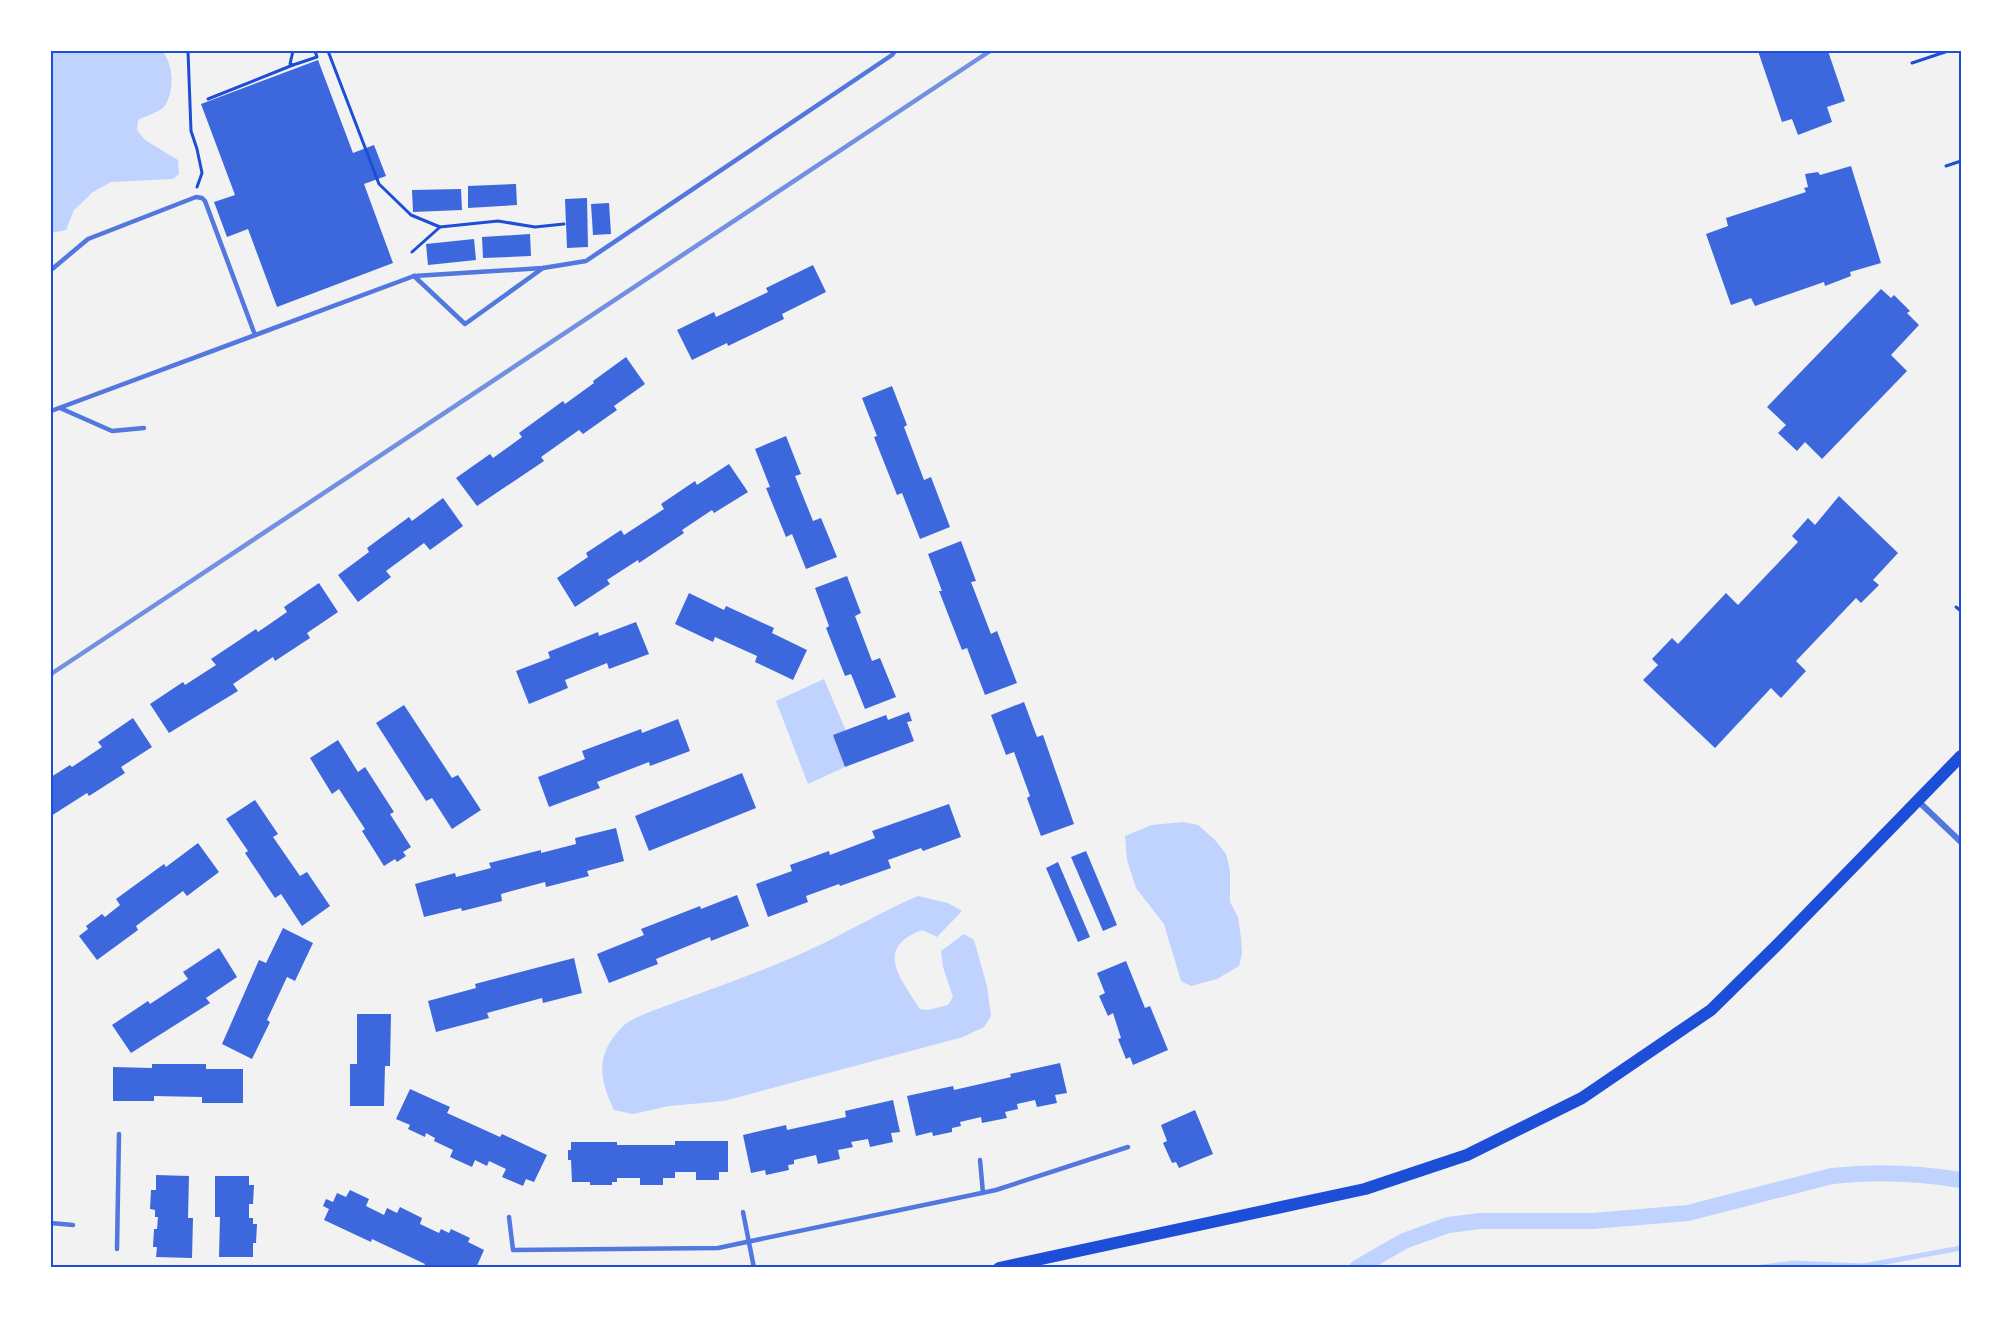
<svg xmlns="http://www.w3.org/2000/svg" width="2012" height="1319" viewBox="0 0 2012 1319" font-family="Bitter,serif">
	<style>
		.water { fill: #bfd3fe }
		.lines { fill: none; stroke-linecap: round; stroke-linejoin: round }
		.stream { stroke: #bfd3fe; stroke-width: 5 }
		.canal { stroke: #bfd3fe; stroke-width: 16 }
		.building { fill: #3d67dc }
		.path { stroke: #1d4ed8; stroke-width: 3 }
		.service { stroke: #5277de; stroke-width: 4.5 }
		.minor { stroke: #5277de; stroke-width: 6 }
		.secondary { stroke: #1d4ed8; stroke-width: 12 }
		.rail { stroke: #7290e2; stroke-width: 4.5 }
		.neatline { fill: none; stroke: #1d4ed8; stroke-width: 2 }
	</style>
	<rect width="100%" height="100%" fill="#f2f2f2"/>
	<g class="water">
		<path d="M51,51H162C174,65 175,92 164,107C159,112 145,116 138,120L137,130L145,140L178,160L179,174L173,179L111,182L93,192L74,210L66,230L51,233Z"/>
		<polygon points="824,679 846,731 845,767 808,784 776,701"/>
		<polygon points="1183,822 1198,825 1214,839 1226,854 1230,870 1230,902 1238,917 1241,938 1242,954 1239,966 1217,979 1191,986 1181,981 1164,924 1136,888 1127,860 1125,836 1152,825"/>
		<path d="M918,896L948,903L962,911L937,937L922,930C874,948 900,978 920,1009L928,1010L948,1005L953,997L943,967L941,951L964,934L974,940L987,986L991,1016L984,1027L963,1037L724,1101L669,1106L633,1114L614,1110C599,1078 595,1055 622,1027C630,1018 658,1009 671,1004C716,987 763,971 807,951C845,934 880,912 918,896Z"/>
	</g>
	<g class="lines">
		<polyline class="stream" points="1755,1268 1794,1263 1863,1266 1961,1248"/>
		<path class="canal" d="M1357,1268L1404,1241L1448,1225L1481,1221H1593L1688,1213L1832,1176C1875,1171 1918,1173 1961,1180"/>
	</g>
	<g class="building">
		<polygon points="1758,51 1828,51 1845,101 1827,107 1832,122 1798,135 1792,119 1782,122"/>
		<polygon points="318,60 353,153 374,145 386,176 364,184 393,263 277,307 248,229 227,237 214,202 235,195 201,104"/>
		<polygon points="1851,166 1881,263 1850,272 1851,276 1825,286 1824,282 1755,306 1751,298 1731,305 1706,234 1728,226 1726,218 1806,192 1804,188 1808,187 1805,174 1818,172 1820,175"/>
		<polygon points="516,184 517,205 468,208 468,186"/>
		<polygon points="461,189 462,210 413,212 412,190"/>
		<polygon points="587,198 588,247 567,248 565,199"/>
		<polygon points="609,203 611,234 593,235 591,204"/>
		<polygon points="530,234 531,256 483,258 482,237"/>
		<polygon points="474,239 476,260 428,265 426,244"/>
		<polygon points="813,265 826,292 782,314 784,319 728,346 727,343 692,360 677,330 714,312 716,317 768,292 766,288"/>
		<polygon points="1881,289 1891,298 1894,295 1910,311 1907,313 1919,325 1891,355 1907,371 1822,459 1805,442 1797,451 1778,433 1786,425 1767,407"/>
		<polygon points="626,357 645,384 614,406 617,410 583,434 579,430 541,457 544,461 477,506 456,478 490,454 493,458 522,437 519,433 563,401 565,404 594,383 593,381"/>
		<polygon points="892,386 907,425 904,427 924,480 931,477 950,527 920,539 902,493 897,495 874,437 877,436 862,398"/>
		<polygon points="786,436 801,474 795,476 813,521 821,518 837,557 806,569 792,534 786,537 766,488 770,487 755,449"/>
		<polygon points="729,464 748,492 714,513 712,510 682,530 684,533 639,563 638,560 607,580 610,584 575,607 557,578 588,557 586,553 621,530 624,535 664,509 661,504 695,481 697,485"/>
		<polygon points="1839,496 1898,553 1873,580 1879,585 1861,603 1856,598 1796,661 1806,671 1781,698 1771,688 1715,748 1643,680 1658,665 1652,659 1672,638 1678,644 1726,593 1738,605 1798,542 1792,536 1808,518 1815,525"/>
		<polygon points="443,498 463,526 430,550 424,543 386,571 391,577 358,602 338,575 369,552 367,548 409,517 412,521"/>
		<polygon points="961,541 976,581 971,582 991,634 997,631 1017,683 985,695 967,648 962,650 939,591 942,591 928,554"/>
		<polygon points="847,576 861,613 855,616 872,661 880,658 896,697 865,709 851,674 845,676 826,628 829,626 815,588"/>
		<polygon points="319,583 338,612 307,633 310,638 275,661 273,657 233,684 238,691 169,733 150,704 183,682 185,685 216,665 211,659 256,629 258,632 287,612 284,607"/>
		<polygon points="689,593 724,610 726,606 774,628 772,633 807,650 793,680 755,662 757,656 715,637 713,642 675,624"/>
		<polygon points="636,622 649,654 609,669 607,663 565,680 568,688 529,704 516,671 550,658 548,652 598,632 599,636"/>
		<polygon points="1024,702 1037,737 1043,735 1074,824 1041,836 1027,798 1030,796 1014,752 1006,755 991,715"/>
		<polygon points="404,705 452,778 458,775 481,810 452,829 432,798 426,801 376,723"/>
		<polygon points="909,712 912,721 907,722 914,741 845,767 833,735 886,715 888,720"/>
		<polygon points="133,718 152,747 121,767 125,773 89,796 87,793 51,816 51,777 70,765 72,767 102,747 98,742"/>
		<polygon points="678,719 690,751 650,766 649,762 597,782 600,788 549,807 538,777 585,759 582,751 641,729 642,733"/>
		<polygon points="338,740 358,772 365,767 394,812 390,814 411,847 403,852 406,856 397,862 395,859 384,866 362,831 365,829 339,789 332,794 310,758"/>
		<polygon points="742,773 756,808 649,851 635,816"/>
		<polygon points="255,800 278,834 273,837 300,876 307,872 330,906 302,926 281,894 275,898 245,853 248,851 226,819"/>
		<polygon points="949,804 961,837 923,851 921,848 888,860 891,868 840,886 839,884 806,896 808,902 768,917 756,884 792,871 790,865 829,851 830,855 875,838 872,831"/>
		<polygon points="616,828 624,861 587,871 589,876 546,887 545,882 501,894 502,901 462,911 461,908 424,917 415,884 455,873 456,877 491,868 489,863 541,850 541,853 576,844 575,838"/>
		<polygon points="198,843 219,872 187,896 183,891 136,926 138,930 97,960 79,936 88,929 86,926 102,914 105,917 120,905 116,899 164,864 166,867"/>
		<polygon points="1086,851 1117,925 1103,931 1071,857"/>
		<polygon points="1058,862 1090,937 1078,942 1046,868"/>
		<polygon points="737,895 749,926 711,941 710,937 656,959 658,964 609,983 597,954 644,935 641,929 700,906 701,909"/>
		<polygon points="283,928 313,943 295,981 287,977 267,1020 270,1022 252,1059 222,1044 259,960 266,963"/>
		<polygon points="219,948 237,977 206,998 210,1003 131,1053 112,1025 148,1001 150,1004 188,979 183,972"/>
		<polygon points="574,958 582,993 543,1003 542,998 487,1013 489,1018 436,1032 428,1001 476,988 475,984"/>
		<polygon points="1126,961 1145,1008 1150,1006 1168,1050 1133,1065 1130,1057 1126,1059 1118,1039 1121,1038 1113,1013 1108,1016 1099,996 1105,993 1097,973"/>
		<polygon points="357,1014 391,1014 390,1066 385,1066 384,1106 350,1106 350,1064 357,1064"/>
		<polygon points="1060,1063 1067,1093 1055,1095 1057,1103 1037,1107 1035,1100 1017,1104 1018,1109 1005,1112 1007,1118 982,1123 981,1117 960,1122 961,1126 952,1128 952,1132 933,1136 932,1132 916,1136 907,1096 953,1086 954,1090 1011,1077 1010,1074"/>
		<polygon points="152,1064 206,1064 206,1069 243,1069 243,1103 202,1103 202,1097 154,1096 154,1101 113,1101 113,1067 152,1068"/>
		<polygon points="410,1089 450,1107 447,1113 500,1137 502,1134 547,1155 534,1182 526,1179 523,1186 502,1177 506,1169 489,1161 487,1166 475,1160 472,1167 450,1157 453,1150 434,1141 435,1138 426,1133 425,1137 408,1129 410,1125 396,1119"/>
		<polygon points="893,1100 900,1132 891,1133 893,1142 870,1147 868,1139 851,1142 853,1147 838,1150 840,1159 818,1164 816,1155 794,1160 794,1164 788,1165 789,1170 766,1175 765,1170 751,1173 743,1135 786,1125 787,1130 846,1117 845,1111"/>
		<polygon points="1195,1110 1213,1154 1179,1168 1176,1162 1172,1163 1163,1143 1167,1141 1161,1125"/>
		<polygon points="675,1141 728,1141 728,1172 719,1172 719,1180 696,1180 696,1172 675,1172 675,1178 663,1178 663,1185 640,1185 640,1178 617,1178 617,1182 612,1182 612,1185 590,1185 590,1182 572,1182 571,1160 568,1160 568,1150 571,1150 571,1142 617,1142 617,1145 675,1145"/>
		<polygon points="156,1175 189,1176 188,1218 193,1218 192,1258 156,1257 157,1247 153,1247 154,1229 157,1229 158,1217 155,1217 155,1210 150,1209 151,1190 156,1190"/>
		<polygon points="215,1176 249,1176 249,1185 254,1185 253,1204 249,1204 249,1218 253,1218 253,1224 257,1224 256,1243 253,1243 253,1257 219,1257 220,1217 215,1217"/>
		<polygon points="350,1190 369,1199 366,1206 384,1215 387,1208 397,1213 400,1207 422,1218 420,1224 439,1233 441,1229 449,1233 451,1229 470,1238 468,1242 484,1250 476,1268 427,1268 424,1266 425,1264 372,1239 371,1242 324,1220 329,1209 323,1206 326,1199 333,1202 337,1193 346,1197"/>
	</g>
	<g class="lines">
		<g class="path">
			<polyline points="188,51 191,131 197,149 202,173 197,187"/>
			<polyline points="293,51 290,64 293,65 317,57 315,51"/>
			<polyline points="328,51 379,184 411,215 440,227"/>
			<polyline points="1912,63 1948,51"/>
			<polyline points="208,99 293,65"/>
			<polyline points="1946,166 1961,161"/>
			<polyline points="412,252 440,227 498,221 535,227 564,224"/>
			<polyline points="1956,607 1961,611"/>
		</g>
		<g class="service">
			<polyline points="51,270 88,239 196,197 202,198 205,201 255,335"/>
			<polyline points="414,276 465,324 543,268"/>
			<polyline points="60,408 112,431 144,428"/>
			<polyline points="51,411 414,276 543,268 586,261 892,55 895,51"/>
			<polyline points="980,1160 983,1193"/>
			<polyline points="743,1212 754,1268"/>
			<polyline points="509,1217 513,1250 718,1248 996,1190 1128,1147"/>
			<polyline points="51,1223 73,1225"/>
			<polyline points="117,1249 119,1134"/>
		</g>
		<polyline class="minor" points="1918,801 1961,842"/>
		<polyline class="secondary" points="999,1268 1365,1189 1467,1155 1582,1098 1711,1010 1779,943 1961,756"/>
		<polyline class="rail" points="51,674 990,51"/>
	</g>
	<rect width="2012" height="1319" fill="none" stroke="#ffffff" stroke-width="105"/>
	<rect x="52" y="52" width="1908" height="1214" class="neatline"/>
</svg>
